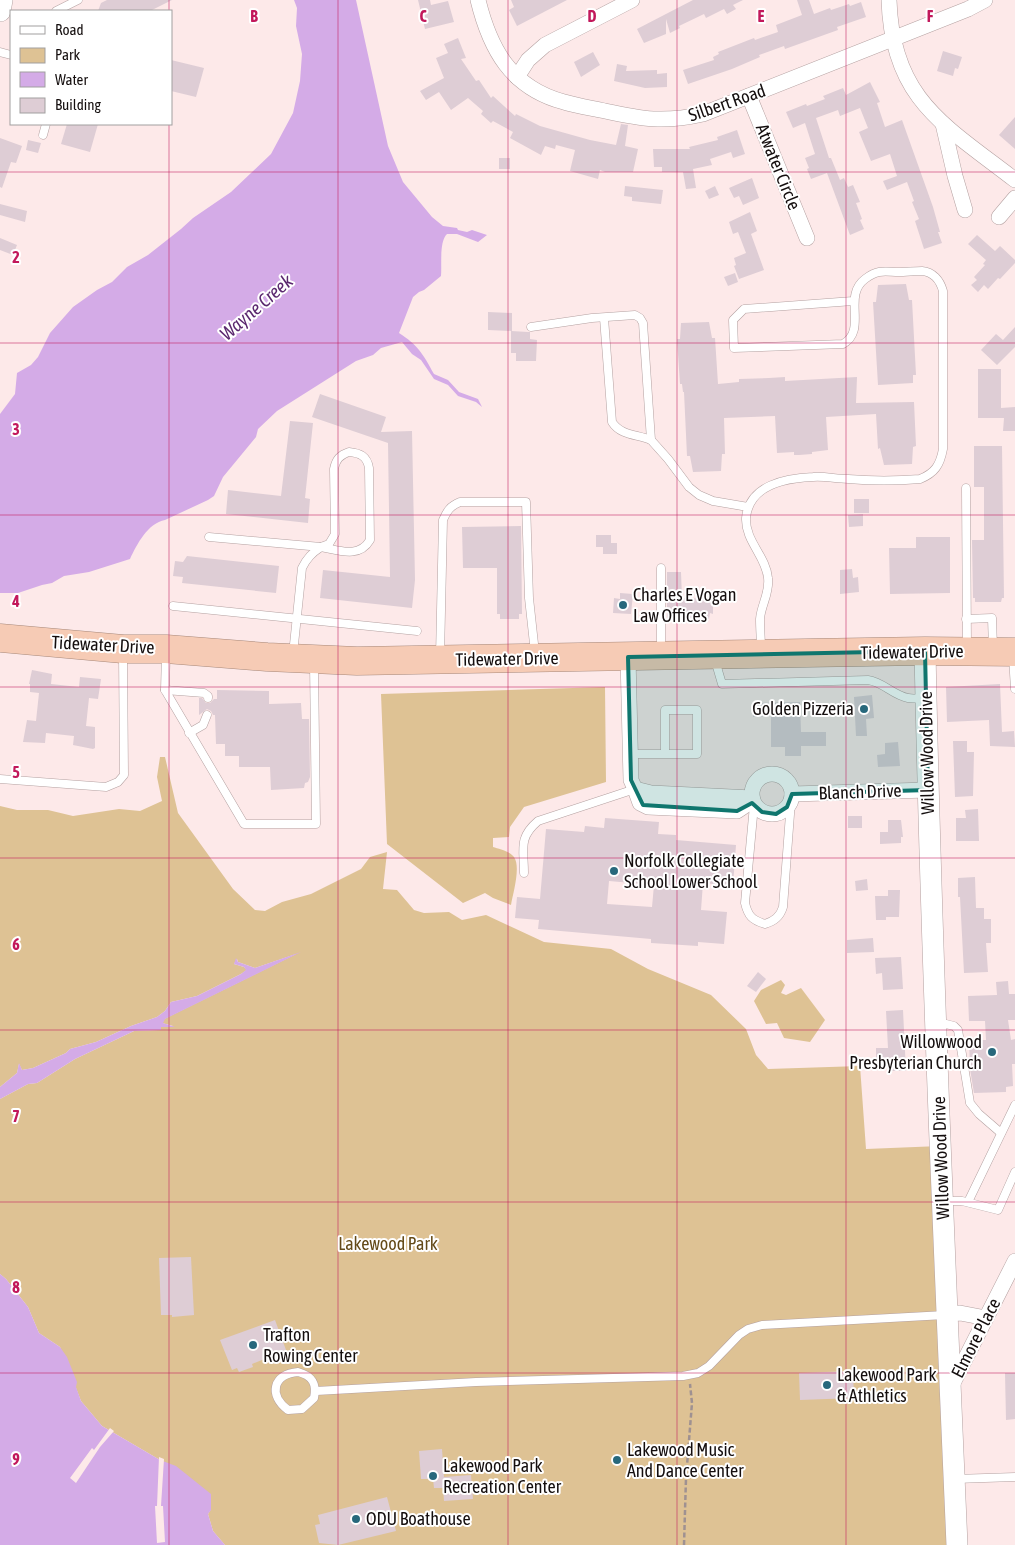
<svg xmlns="http://www.w3.org/2000/svg" width="1015" height="1545" viewBox="0 0 1015 1545" font-family="'Asap Condensed',sans-serif">
	<style>
		.green { fill: #dec294 }
		.water { fill: #d4abe7 }
		.pier { fill: #fde9e9 }
		.building { fill: #decdd5; fill-rule: evenodd }
		.lines { fill: none; stroke-linecap: round; stroke-linejoin: round }
		.lane-casing { stroke: #b4a1a1; stroke-width: 9 }
		.street-casing { stroke: #b4a1a1; stroke-width: 16 }
		.secondary-casing { stroke: #b4a1a1; stroke-width: 22 }
		.highway-casing { stroke: #a7897b; stroke-width: 29 }
		.path { stroke: #9f9191; stroke-width: 2.5; stroke-dasharray: 5 2.5; stroke-linecap: butt }
		.lane { stroke: #fff; stroke-width: 8 }
		.street { stroke: #fff; stroke-width: 15 }
		.secondary { stroke: #fff; stroke-width: 21 }
		.highway { stroke: #f6cbb5; stroke-width: 28 }
		.marked { fill: #0f766e; fill-opacity: 0.2; stroke: #0f766e; stroke-width: 4; stroke-linejoin: round }
		.grid { fill: none; stroke: #c2185b; stroke-width: 1; stroke-opacity: 0.55 }
		.poi-dot { fill: #27687c; stroke: #fff; stroke-width: 2 }
		.labels { text-anchor: middle; stroke-width: 4; stroke-linejoin: round; paint-order: stroke }
		.street-label { font-size: 18px; fill: #140e0e; stroke: #fff }
		.poi-label { font-size: 18px; fill: #140e0e; stroke: #fff; text-anchor: start }
		.park-label { font-size: 18px; fill: #644a18; stroke: #fff }
		.water-label { font-size: 19px; font-style: italic; fill: #5b286f; stroke: #fff }
		.grid-label { font-size: 16px; text-anchor: middle; font-weight: bold; fill: #c2185b; stroke: #fff; stroke-width: 4; stroke-linejoin: round; paint-order: stroke }
	</style>
	<rect width="100%" height="100%" fill="#fde9e9"/>
	<g class="green">
		<path d="M605,687L606,782L524,807L510,827L509,837L493,838V847C499,849 510,851 514,857C521,867 513,893 511,905L493,898L485,893L463,903L387,844L381,694Z"/>
		<polygon points="160,757 165,757 178,813 233,889 255,910 265,911 282,902 311,894 361,869 370,857 387,852 383,889 397,890 414,910 424,913 449,912 462,920 486,915 544,942 611,949 648,969 711,995 746,1029 756,1055 768,1069 860,1066 866,1149 940,1146 957,1545 225,1545 213,1531 208,1514 211,1509 160,1460 102,1426 81,1401 60,1347 39,1333 28,1307 6,1279 0,1274 0,1099 28,1084 37,1083 75,1059 134,1031 161,1030 161,1027 173,1026 162,1023 164,1019 296,954 255,968 238,962 237,959 234,964 244,967 247,970 241,974 197,996 171,1002 165,1011 157,1017 131,1026 96,1042 70,1049 66,1053 33,1068 22,1070 19,1064 17,1073 0,1087 0,806 17,810 48,810 73,816 119,809 140,811 162,801 157,777"/>
		<polygon points="781,980 785,985 781,993 786,995 801,988 825,1020 810,1042 784,1038 777,1023 766,1024 754,1001 761,990"/>
	</g>
	<g class="water">
		<path d="M294,0H356L388,146L403,182L432,217L443,226L457,228L458,230L467,232L472,230L487,235L478,242L457,234H447C439,242 442,264 441,276L424,290L419,292L413,297L399,333C418,345 423,354 434,374L448,380L459,392L478,399L482,407L476,402L458,396L448,385L434,379L421,360L412,354L402,342L381,348L373,355L356,361L277,411L258,429L256,437L223,477L214,496L208,500L165,520C148,523 137,544 130,559L89,572L64,576L52,583L42,585L18,593H0V414L15,394L17,373L31,365L38,357L50,333L73,307L97,290L112,282L127,267L148,255L181,229L193,218L231,192L271,154L293,113L300,81L302,54L296,26L297,8Z"/>
		<polygon points="301,952 165,1019 163,1023 175,1027 161,1027 161,1030 134,1031 75,1059 37,1083 28,1084 0,1099 0,1087 17,1073 19,1063 22,1070 33,1068 66,1053 70,1049 96,1042 131,1026 157,1017 165,1011 171,1002 197,996 241,974 246,970 244,967 234,964 236,958 238,962 255,968"/>
		<polygon points="0,1274 6,1279 28,1307 39,1333 60,1347 67,1357 77,1382 76,1387 81,1401 102,1426 160,1460 176,1466 211,1494 211,1510 208,1514 213,1531 225,1545 0,1545"/>
	</g>
	<g class="pier">
		<polygon points="110,1428 114,1431 100,1447 76,1483 70,1478 92,1448 94,1450"/>
		<polygon points="159,1457 164,1459 161,1506 163,1506 165,1542 157,1543 155,1506 157,1506"/>
	</g>
	<g class="building">
		<polygon points="107,0 172,0 150,11 98,11 101,3"/>
		<polygon points="418,0 430,0 431,5 448,1 454,22 425,29"/>
		<polygon points="511,0 567,0 517,26 509,10 514,7"/>
		<polygon points="693,0 743,0 733,5 736,9 727,14 724,9 706,18 704,14 679,26 680,28 670,33 666,19 666,34 644,43 637,29"/>
		<polygon points="797,0 809,0 814,14 830,8 831,10 849,4 850,6 861,2 866,17 837,27 838,30 785,49 784,46 759,55 760,57 732,69 688,84 683,70 714,60 713,57 719,54 718,52 754,38 755,40 778,32 776,25 802,15"/>
		<polygon points="458,38 466,58 461,59 476,81 479,80 491,98 493,96 515,116 516,114 540,126 590,140 616,145 621,124 628,125 625,146 638,149 633,172 605,172 600,170 598,179 570,171 575,150 556,145 555,149 545,146 541,155 510,138 513,132 493,121 491,123 481,114 483,111 468,98 451,110 439,92 426,100 420,91 444,78 436,58 448,53 444,44"/>
		<polygon points="943,51 962,57 958,69 955,68 953,76 937,71"/>
		<polygon points="593,52 600,65 581,77 574,62"/>
		<polygon points="171,60 204,68 196,97 171,91"/>
		<polygon points="617,64 627,66 626,71 657,70 657,74 667,73 667,87 645,88 614,81"/>
		<polygon points="870,82 880,102 877,103 885,127 902,120 933,207 940,232 938,232 942,243 924,249 915,221 919,219 912,202 914,201 907,182 887,190 883,181 897,176 890,154 871,161 859,132 868,128 860,108 840,116 838,110 816,118 829,158 831,158 840,180 844,178 848,187 853,185 860,202 856,203 862,219 860,220 864,229 850,235 827,173 811,179 807,169 809,168 805,158 815,154 805,123 793,128 786,112 806,104 807,106 825,99 823,96 843,88 846,95"/>
		<polygon points="1015,117 1015,149 999,135"/>
		<polygon points="67,124 98,124 90,152 61,144"/>
		<polygon points="737,130 745,154 733,158 731,152 710,159 712,165 693,169 696,188 686,189 683,172 662,172 662,167 654,167 653,149 690,149 689,147 718,140 717,137"/>
		<polygon points="0,138 22,146 16,163 11,162 2,188 0,187"/>
		<polygon points="28,140 41,143 38,153 26,150"/>
		<rect x="499" y="158" width="11" height="11"/>
		<polygon points="752,178 759,198 743,205 739,196 734,198 729,188"/>
		<polygon points="625,186 663,190 661,204 632,201 632,197 624,196"/>
		<polygon points="715,186 719,195 709,199 705,191"/>
		<polygon points="0,204 27,211 25,222 0,215"/>
		<polygon points="750,212 757,231 751,234 764,270 739,279 734,266 736,265 734,258 746,253 738,232 733,234 729,222"/>
		<polygon points="977,235 995,251 1000,246 1015,260 1015,263 1000,279 998,278 988,289 984,285 978,292 971,285 977,280 974,277 985,265 983,264 986,260 968,244"/>
		<polygon points="0,238 17,245 13,255 0,250"/>
		<polygon points="735,273 738,282 728,286 724,277"/>
		<polygon points="906,284 909,300 912,300 916,375 913,375 913,383 878,385 873,302 876,302 878,285"/>
		<polygon points="488,312 512,313 512,331 488,330"/>
		<polygon points="709,322 712,338 715,338 718,384 739,382 739,379 769,378 785,377 785,381 857,377 856,403 914,402 916,446 913,447 912,464 884,465 880,448 878,449 876,414 826,417 828,450 812,452 812,454 799,455 794,455 794,452 777,453 775,416 724,418 725,454 722,454 721,471 693,472 690,456 687,456 684,392 683,392 682,384 680,384 677,339 680,339 681,323"/>
		<polygon points="1015,327 1015,347 997,365 981,350 996,334 1003,340"/>
		<polygon points="511,331 528,332 530,332 530,339 537,340 536,361 516,361 516,353 511,353"/>
		<polygon points="978,369 1001,369 1001,408 1015,407 1015,431 1003,431 1004,418 978,418"/>
		<polygon points="320,394 386,417 381,432 412,431 415,580 412,608 320,598 323,570 390,577 388,443 312,417"/>
		<polygon points="290,421 313,423 305,498 310,499 308,523 226,514 228,490 281,496"/>
		<polygon points="974,446 1002,446 1004,598 1002,598 1001,602 975,602 975,598 973,598 972,540 984,540 984,487 974,487"/>
		<rect x="854" y="499" width="15" height="14"/>
		<polygon points="863,514 863,526 849,527 848,515"/>
		<polygon points="521,526 522,614 519,614 519,619 500,619 500,614 497,614 497,568 463,568 462,527"/>
		<polygon points="596,535 611,535 611,543 617,543 617,554 603,554 603,547 596,547"/>
		<polygon points="916,537 950,537 950,593 890,594 889,548 916,548"/>
		<polygon points="187,556 279,566 276,593 182,583 183,577 173,576 175,561 183,562"/>
		<polygon points="852,569 853,578 858,577 859,592 840,594 840,570"/>
		<polygon points="667,572 681,572 682,598 713,599 713,614 710,613 709,619 682,618 682,620 667,620"/>
		<polygon points="620,593 633,594 631,614 613,613 614,598 620,599"/>
		<polygon points="32,670 52,674 51,684 79,687 80,677 101,679 98,699 89,698 86,726 95,727 95,748 93,749 73,745 74,736 46,733 45,743 23,742 27,720 36,721 39,693 30,692 30,684 29,684"/>
		<polygon points="1000,684 1002,732 1014,731 1015,747 990,746 989,720 947,722 946,687"/>
		<polygon points="217,690 269,691 269,704 301,703 302,719 309,719 310,777 308,782 305,783 304,788 271,790 270,767 239,767 239,756 225,756 225,744 216,744 215,715 213,715 211,711 207,709 199,715 199,698 202,698 206,703 210,703 214,699 217,699"/>
		<polygon points="872,695 874,718 866,719 867,736 856,736 854,697"/>
		<polygon points="800,702 801,732 826,732 826,746 801,746 801,756 785,756 785,747 771,747 771,716 753,717 753,703"/>
		<polygon points="953,741 967,741 967,752 974,752 973,796 955,797"/>
		<polygon points="898,742 900,766 878,767 877,755 885,754 885,743"/>
		<polygon points="978,809 979,841 956,841 956,818 966,818 965,810"/>
		<rect x="848" y="816" width="14" height="12"/>
		<path d="M605,818L659,822L658,834L676,835V840L736,845L733,886L703,883L701,910L727,912L724,944L698,942V946L651,943V939L538,929L539,920L515,918L517,897L540,899L546,829L584,832L585,826L604,828ZM609,881L654,885L652,907L607,904Z"/>
		<polygon points="888,820 901,820 903,837 901,837 901,843 880,844 880,832 888,832"/>
		<polygon points="975,877 976,908 984,908 984,919 991,919 991,943 986,943 988,972 964,973 960,897 958,897 958,878"/>
		<polygon points="867,879 868,890 856,891 855,881"/>
		<polygon points="888,890 900,890 899,917 886,917 886,920 876,920 875,896 888,896"/>
		<polygon points="873,938 874,952 847,953 847,940"/>
		<polygon points="901,957 903,989 883,990 882,973 876,974 875,958"/>
		<polygon points="758,972 766,979 756,992 747,986"/>
		<polygon points="1008,981 1009,994 1015,994 1015,1020 1008,1020 1011,1040 1015,1039 1015,1064 1012,1064 1013,1086 1006,1087 1006,1092 974,1093 970,1069 969,1040 986,1040 985,1021 969,1021 968,996 997,995 996,982"/>
		<polygon points="903,1010 906,1071 888,1071 888,1065 881,1065 882,1061 876,1061 876,1048 888,1048 886,1011"/>
		<polygon points="191,1257 194,1315 172,1317 172,1315 161,1315 159,1258"/>
		<polygon points="275,1320 286,1350 252,1364 253,1367 239,1372 237,1368 232,1370 220,1340"/>
		<polygon points="853,1371 854,1398 800,1400 799,1373"/>
		<polygon points="1005,1373 1015,1373 1015,1419 1006,1420"/>
		<polygon points="442,1449 444,1477 471,1475 473,1499 444,1501 443,1488 434,1488 433,1479 421,1479 419,1451"/>
		<polygon points="387,1497 396,1531 338,1545 319,1543 315,1525 320,1524 318,1515"/>
	</g>
	<g class="lines">
		<g class="lane-casing">
			<g id="lane">
				<polyline points="56,11 78,0"/>
				<polyline points="0,52 11,55"/>
				<polyline points="43,135 46,124"/>
				<path d="M604,318L612,422C621,436 637,434 651,440"/>
				<polyline points="531,327 592,318 635,315 640,318 643,323 651,440 668,459 689,487 699,495 713,501 748,507"/>
				<path d="M349,452C360,453 367,456 369,468L370,540C359,559 338,550 321,547L329,544L335,534L334,469C336,459 340,455 349,452Z"/>
				<polyline points="966,488 967,647"/>
				<polyline points="209,537 321,547"/>
				<polyline points="661,568 661,651"/>
				<polyline points="173,606 417,631"/>
				<polyline points="966,619 992,618 993,648"/>
				<path d="M761,650C761,640 760,629 760,619C761,605 770,593 768,578C766,556 745,541 746,518C749,485 786,478 813,477C825,476 836,479 848,479C872,481 896,481 920,479C935,473 940,465 943,449V291C940,280 933,272 922,271C914,271 906,272 898,272C892,272 885,271 879,272C873,273 869,276 865,279C842,296 868,330 843,344L734,348L733,320L744,309L853,301"/>
				<polyline points="166,653 165,690 244,824 316,824 314,663"/>
				<path d="M293,654L302,568C307,558 312,553 321,547"/>
				<path d="M440,656L443,520C447,511 450,506 460,502H526L529,598L535,653"/>
				<polyline points="1013,657 1015,689"/>
				<path d="M715,660L722,684L868,680C883,682 893,695 908,698C913,699 919,698 924,698"/>
				<polyline points="165,690 204,693 208,696 208,698"/>
				<polyline points="189,733 203,725 207,715"/>
				<polyline points="631,754 697,754 697,710 665,710 665,754"/>
				<polyline points="0,779 106,787 118,782 124,775 123,653"/>
				<path d="M754,805L745,903C748,916 752,920 765,924C774,921 780,917 783,907L791,801"/>
				<path d="M524,873C524,849 518,838 538,821L635,789"/>
				<polyline points="938,1022 954,1026 958,1030 970,1103 979,1114 1001,1133"/>
				<polyline points="943,1201 962,1201 998,1210 1015,1172"/>
				<polyline points="968,1202 1015,1105"/>
				<path d="M298,1372C313,1376 317,1384 314,1398L302,1409L288,1410C268,1395 273,1374 298,1372Z"/>
				<polyline points="316,1391 476,1382 683,1376 698,1373 709,1366 739,1335 748,1329 762,1325 945,1315"/>
				<polyline points="955,1479 1015,1477"/>
			</g>
		</g>
		<g class="street-casing">
			<g id="street">
				<path d="M478,0C490,49 511,88 564,102C577,106 591,108 605,111C642,119 664,123 703,114L968,9L985,0"/>
				<path d="M889,0C892,99 944,125 1015,180"/>
				<polyline points="517,77 528,60 545,45 632,0"/>
				<polyline points="749,96 807,238"/>
				<polyline points="943,124 955,176 965,210"/>
				<polyline points="999,217 1015,198"/>
				<polyline points="628,657 631,780 635,789"/>
				<circle cx="772" cy="794" r="20"/>
				<polyline points="792,794 928,790"/>
				<polyline points="752,798 651,793 635,789 640,803 648,807 737,811 752,801"/>
				<polyline points="947,1314 960,1313 986,1318"/>
				<polyline points="951,1387 1015,1261"/>
			</g>
		</g>
		<g class="secondary-casing">
			<g id="secondary">
				<polyline points="0,11 2,0"/>
				<path d="M925,651C931,949 944,1247 957,1545"/>
			</g>
		</g>
		<g class="highway-casing">
			<polyline id="highway" points="0,638 123,649 166,649 267,657 357,661 925,651 1015,652"/>
		</g>
		<polyline class="path" points="684,1545 686,1478 692,1403 690,1384"/>
		<use href="#lane" class="lane"/>
		<use href="#street" class="street"/>
		<use href="#secondary" class="secondary"/>
		<use href="#highway" class="highway"/>
	</g>
	<path class="marked" d="M925,651L928,790L792,794L787,807L776,814L762,812L752,803L737,811L643,805L631,780L628,657Z"/>
	<path class="grid" d="M169,0V11M338,0V1545M508,0V1545M677,0V1545M846,0V1545M169,124V1545M0,172H1015M0,343H1015M0,515H1015M0,687H1015M0,858H1015M0,1030H1015M0,1202H1015M0,1373H1015"/>
	<g class="poi-dot">
		<circle cx="623" cy="605" r="5"/>
		<circle cx="864" cy="709" r="5"/>
		<circle cx="614" cy="871" r="5"/>
		<circle cx="992" cy="1052" r="5"/>
		<circle cx="253" cy="1345" r="5"/>
		<circle cx="827" cy="1385" r="5"/>
		<circle cx="617" cy="1460" r="5"/>
		<circle cx="433" cy="1476" r="5"/>
		<circle cx="356" cy="1519" r="5"/>
	</g>
	<g class="labels">
		<g class="street-label">
			<text transform="translate(727 103) rotate(-19)" y="6">Silbert Road</text>
			<text transform="translate(778 167) rotate(68)" y="6">Atwater Circle</text>
			<text transform="translate(103 645) rotate(3)" y="6">Tidewater Drive</text>
			<text transform="translate(912 652) rotate(-1)" y="6">Tidewater Drive</text>
			<text transform="translate(507 659) rotate(-1)" y="6">Tidewater Drive</text>
			<text transform="translate(927 753) rotate(-91)" y="6">Willow Wood Drive</text>
			<text transform="translate(860 792) rotate(-2)" y="6">Blanch Drive</text>
			<text transform="translate(941 1158) rotate(-92)" y="6">Willow Wood Drive</text>
			<text transform="translate(976 1338) rotate(-63)" y="6">Elmore Place</text>
		</g>
		<g class="poi-label">
			<text x="633" y="601">Charles E Vogan<tspan x="633" dy="21">Law Offices</tspan></text>
			<text x="854" y="715" text-anchor="end">Golden Pizzeria</text>
			<text x="624" y="867">Norfolk Collegiate<tspan x="624" dy="21">School Lower School</tspan></text>
			<text x="982" y="1048" text-anchor="end">Willowwood<tspan x="982" dy="21">Presbyterian Church</tspan></text>
			<text x="263" y="1341">Trafton<tspan x="263" dy="21">Rowing Center</tspan></text>
			<text x="837" y="1381">Lakewood Park<tspan x="837" dy="21">&amp; Athletics</tspan></text>
			<text x="627" y="1456">Lakewood Music<tspan x="627" dy="21">And Dance Center</tspan></text>
			<text x="443" y="1472">Lakewood Park<tspan x="443" dy="21">Recreation Center</tspan></text>
			<text x="366" y="1525">ODU Boathouse</text>
		</g>
		<g class="park-label">
			<text x="388" y="1250">Lakewood Park</text>
		</g>
		<g class="water-label">
			<text transform="translate(256 307) rotate(-41)" y="7">Wayne Creek</text>
		</g>
	</g>
	<g class="grid-label">
		<text x="254" y="22">B</text>
		<text x="423" y="22">C</text>
		<text x="592" y="22">D</text>
		<text x="761" y="22">E</text>
		<text x="930" y="22">F</text>
		<text x="16" y="263">2</text>
		<text x="16" y="435">3</text>
		<text x="16" y="607">4</text>
		<text x="16" y="778">5</text>
		<text x="16" y="950">6</text>
		<text x="16" y="1122">7</text>
		<text x="16" y="1293">8</text>
		<text x="16" y="1465">9</text>
	</g>
	<rect x="10" y="10" width="162" height="115" fill="#ffffff" stroke="#a19f9f"/>
	<rect x="20" y="26" width="25" height="8" fill="#ffffff" stroke="#a19f9f"/>
	<text x="55" y="35" font-size="15" fill="#140e0e">Road</text>
	<rect x="20" y="48" width="25" height="15" fill="#dec294" stroke="#a19f9f"/>
	<text x="55" y="60" font-size="15" fill="#140e0e">Park</text>
	<rect x="20" y="72" width="25" height="15" fill="#d4abe7" stroke="#a19f9f"/>
	<text x="55" y="85" font-size="15" fill="#140e0e">Water</text>
	<rect x="20" y="98" width="25" height="15" fill="#decdd5" stroke="#a19f9f"/>
	<text x="55" y="110" font-size="15" fill="#140e0e">Building</text>
</svg>
